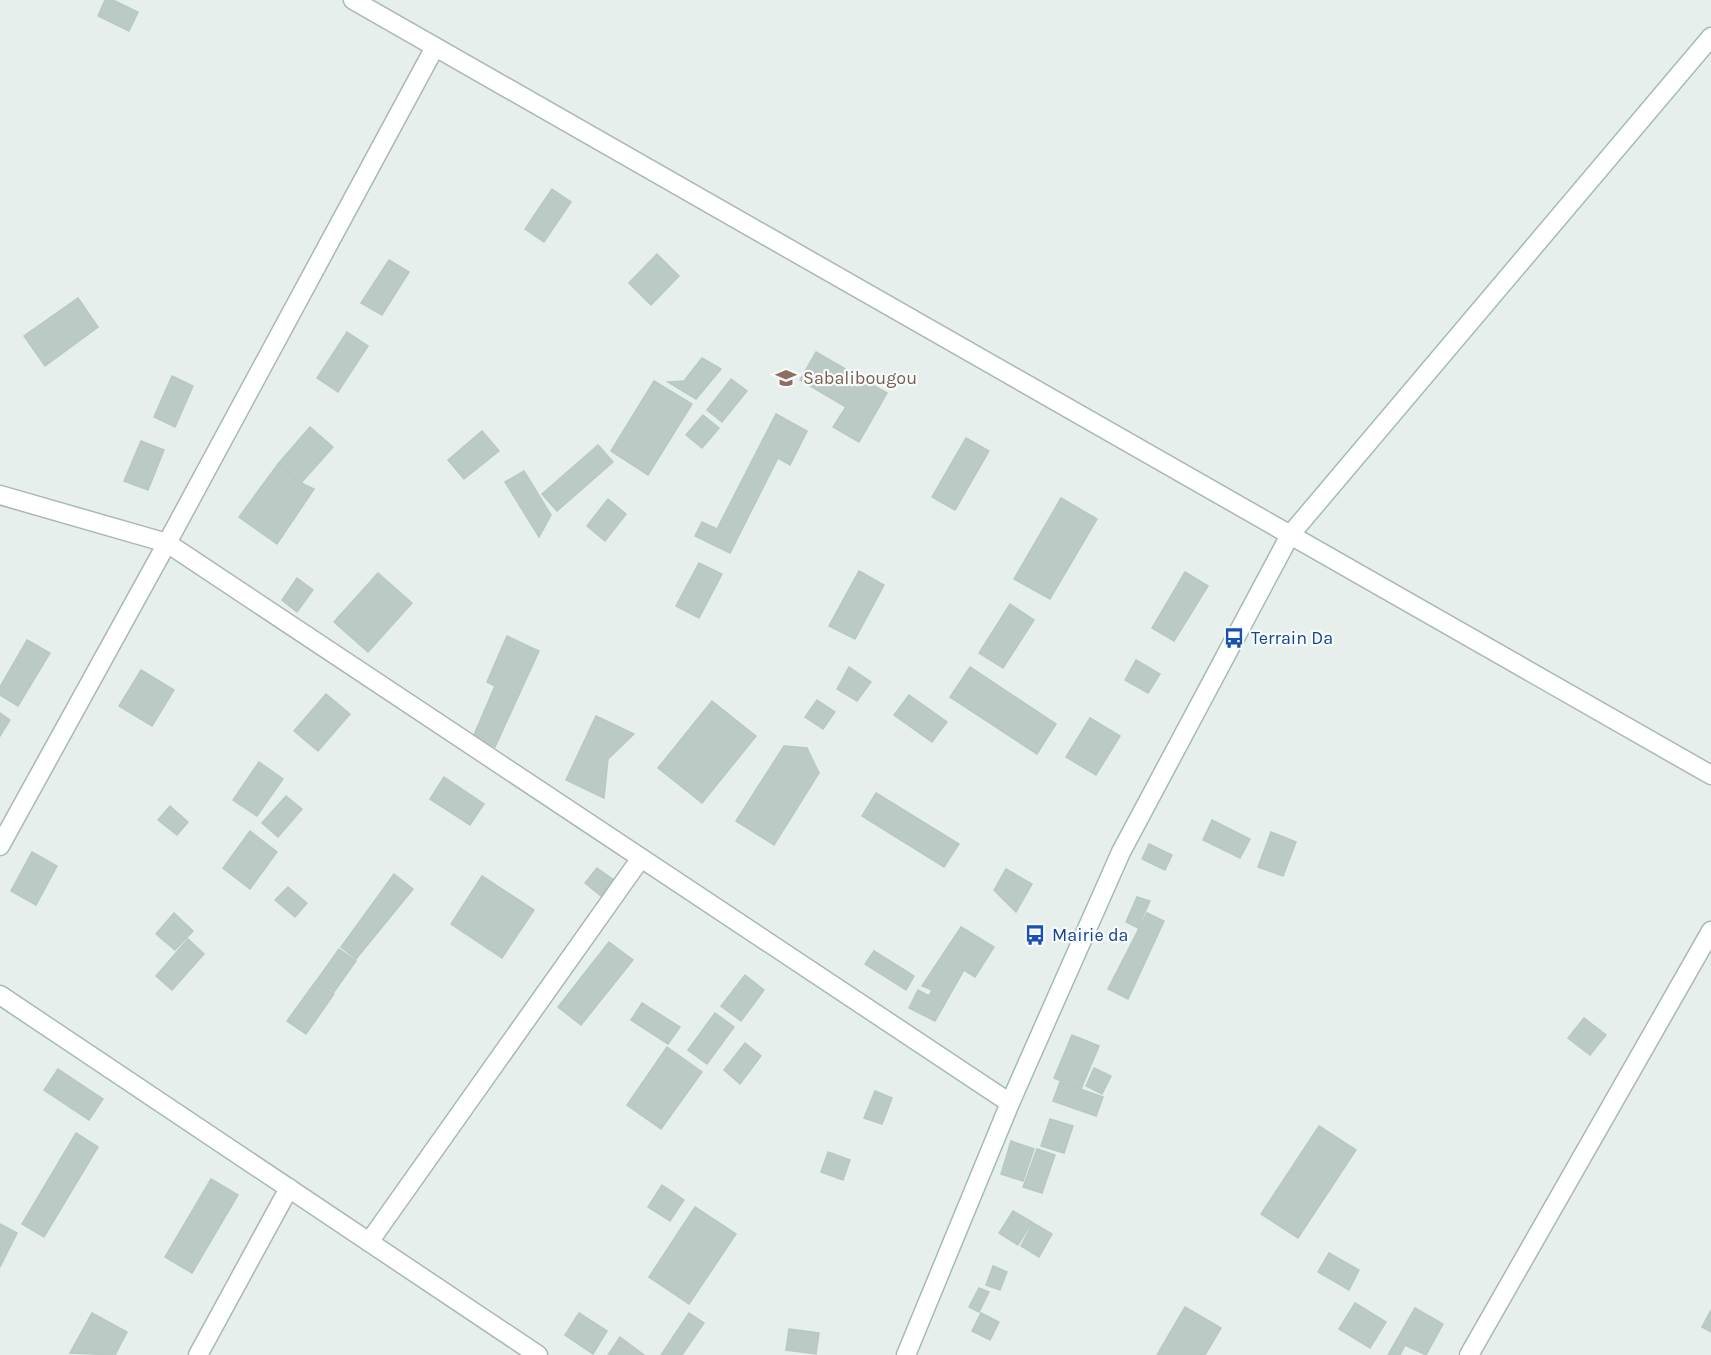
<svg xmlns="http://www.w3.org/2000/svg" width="1711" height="1355" viewBox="0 0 1711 1355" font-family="Karla,sans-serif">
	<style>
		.building { fill: #bbcac4; stroke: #b8c9c2; stroke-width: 1.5 }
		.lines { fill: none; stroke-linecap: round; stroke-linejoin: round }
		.minor-casing { stroke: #a8b8b2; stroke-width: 21 }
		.secondary-casing { stroke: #a4bbb3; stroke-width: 21 }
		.minor { stroke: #fff; stroke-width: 18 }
		.secondary { stroke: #fff; stroke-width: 18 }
		.labels { text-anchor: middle; stroke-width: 4.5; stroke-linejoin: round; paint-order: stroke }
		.education-label { font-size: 18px; fill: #785e54; stroke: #f7fbf9; text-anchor: start }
		.transit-label { font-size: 18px; fill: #164399; stroke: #f7fbf9; text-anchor: start }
	</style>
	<rect width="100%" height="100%" fill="#e6efeb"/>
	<g class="building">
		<polygon points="105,0 113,0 138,12 129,31 98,16"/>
		<polygon points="552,189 571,202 544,242 525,229"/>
		<polygon points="657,254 679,276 651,305 629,283"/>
		<polygon points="389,260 409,272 382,315 361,303"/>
		<polygon points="78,298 98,327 45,366 24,336"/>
		<polygon points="347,332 368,346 338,392 317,378"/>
		<polygon points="816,352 887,393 859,442 833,427 846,407 800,380"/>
		<polygon points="702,358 721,369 696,399 668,382 684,381"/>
		<polygon points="172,376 193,386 175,427 154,417"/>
		<polygon points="731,379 747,391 722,422 707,410"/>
		<polygon points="654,381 692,404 648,475 611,451"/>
		<polygon points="776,414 807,431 790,465 778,458 730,553 695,536 702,522 717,529"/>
		<polygon points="703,415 719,428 702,448 686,435"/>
		<polygon points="310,427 333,447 301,483 278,464"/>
		<polygon points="482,431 499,451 464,479 448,460"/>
		<polygon points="966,438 989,451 955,510 932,497"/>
		<polygon points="141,441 164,450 148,490 124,481"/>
		<polygon points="598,445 613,462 557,511 542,494"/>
		<polygon points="278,464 301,483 314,489 277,544 239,517"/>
		<polygon points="524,471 551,515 539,537 505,482"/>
		<polygon points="1061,498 1097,519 1050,599 1014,579"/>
		<polygon points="608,499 626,514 605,541 587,526"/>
		<polygon points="699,563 722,574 699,618 676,606"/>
		<polygon points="859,571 884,585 855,639 829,626"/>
		<polygon points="1185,572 1208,586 1174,641 1152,628"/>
		<polygon points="378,573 412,603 368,652 334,622"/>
		<polygon points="297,578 313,590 297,612 282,600"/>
		<polygon points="1010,604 1034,620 1003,668 979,653"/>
		<polygon points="507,636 539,651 495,747 473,737 495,686 487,682"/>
		<polygon points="27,640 50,653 18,706 0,695 0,687"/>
		<polygon points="1136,660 1160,674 1148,693 1125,680"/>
		<polygon points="849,667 871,682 857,701 837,689"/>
		<polygon points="970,667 1056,724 1037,754 950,697"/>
		<polygon points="141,670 174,690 152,726 119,706"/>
		<polygon points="326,694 350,714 318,751 294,731"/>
		<polygon points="909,695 947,722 932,742 894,715"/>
		<polygon points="817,700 835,712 823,729 805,717"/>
		<polygon points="712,701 756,736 702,803 658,768"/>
		<polygon points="0,713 10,720 0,736"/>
		<polygon points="596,716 634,734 608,759 604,798 566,780"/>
		<polygon points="1090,718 1120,736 1096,775 1066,757"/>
		<polygon points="784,746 807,748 819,773 774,845 736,821"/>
		<polygon points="259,762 283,779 257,816 233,800"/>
		<polygon points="444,777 484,804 470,825 430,799"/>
		<polygon points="876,793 959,844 944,867 862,816"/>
		<polygon points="286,796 302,809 278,837 262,823"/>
		<polygon points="170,806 188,822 177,835 158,820"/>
		<polygon points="1212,820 1250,839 1240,858 1203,840"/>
		<polygon points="250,831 277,852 250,889 223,868"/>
		<polygon points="1271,832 1296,842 1283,876 1258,867"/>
		<polygon points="1149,844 1172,855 1165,870 1142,859"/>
		<polygon points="32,852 57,866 36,905 11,891"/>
		<polygon points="597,868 614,880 601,896 585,883"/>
		<polygon points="1006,869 1032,884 1016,912 994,890"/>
		<polygon points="394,874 413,889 356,959 341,947"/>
		<polygon points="482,876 534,910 502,958 451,924"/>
		<polygon points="288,887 307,903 295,917 275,900"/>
		<polygon points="1137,897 1150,901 1138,928 1126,922"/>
		<polygon points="174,913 193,931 175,950 156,934"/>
		<polygon points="1147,913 1164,921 1128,999 1108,989"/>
		<polygon points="961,927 994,947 975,977 964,970 935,1021 909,1008 918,990 929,996 932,990 922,986"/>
		<polygon points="188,939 204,954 172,990 156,976"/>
		<polygon points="609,942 633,960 581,1025 558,1007"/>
		<polygon points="339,949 356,961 334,992 317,980"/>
		<polygon points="874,951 914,976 906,990 865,964"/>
		<polygon points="745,975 764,990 741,1021 721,1006"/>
		<polygon points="316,981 334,994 306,1034 287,1021"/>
		<polygon points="642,1003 680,1027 668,1044 631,1020"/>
		<polygon points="715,1013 734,1027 707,1064 688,1050"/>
		<polygon points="1584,1018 1606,1035 1590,1055 1568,1038"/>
		<polygon points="1072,1035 1099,1046 1081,1089 1054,1078"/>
		<polygon points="745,1043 761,1056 740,1084 724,1070"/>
		<polygon points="667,1047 702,1072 661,1129 627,1105"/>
		<polygon points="1094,1068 1111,1076 1102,1094 1086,1086"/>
		<polygon points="58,1069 103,1099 89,1120 44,1090"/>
		<polygon points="1060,1082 1103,1097 1096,1116 1053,1101"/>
		<polygon points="875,1091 892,1098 882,1124 864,1118"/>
		<polygon points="1050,1119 1073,1126 1064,1153 1041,1146"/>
		<polygon points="1319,1126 1356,1150 1298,1238 1261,1214"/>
		<polygon points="76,1133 98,1147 44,1237 22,1224"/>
		<polygon points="1011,1141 1034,1149 1023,1181 1001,1174"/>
		<polygon points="1037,1149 1055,1155 1042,1193 1023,1187"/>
		<polygon points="828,1152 850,1160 843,1180 821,1172"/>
		<polygon points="211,1179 238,1195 192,1273 165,1257"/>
		<polygon points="662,1185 684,1200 670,1221 648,1207"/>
		<polygon points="695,1207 736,1234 689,1304 649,1277"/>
		<polygon points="1013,1211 1032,1222 1018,1245 999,1233"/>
		<polygon points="1033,1223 1052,1234 1039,1257 1021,1246"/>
		<polygon points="0,1224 17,1233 0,1267"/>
		<polygon points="1329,1253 1359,1270 1349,1290 1318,1272"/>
		<polygon points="993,1266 1007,1272 1000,1290 986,1285"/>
		<polygon points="979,1288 989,1292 979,1312 969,1307"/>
		<polygon points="1355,1303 1386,1322 1370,1348 1339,1329"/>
		<polygon points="1185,1307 1221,1328 1205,1355 1157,1355"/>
		<polygon points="1415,1308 1443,1324 1426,1355 1405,1345 1400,1355 1388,1355"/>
		<polygon points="1711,1310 1711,1332 1702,1327"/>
		<polygon points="92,1313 127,1332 115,1355 70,1353"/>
		<polygon points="579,1313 607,1331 593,1354 565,1335"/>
		<polygon points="689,1313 704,1323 682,1355 661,1355"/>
		<polygon points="981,1313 999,1322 990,1340 972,1331"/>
		<polygon points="789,1329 819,1333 816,1354 786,1350"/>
		<polygon points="620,1337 644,1355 608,1355"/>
	</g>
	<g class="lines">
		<g class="minor-casing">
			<g id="minor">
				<polyline points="353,0 1711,775"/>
				<polyline points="0,495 167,543 1010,1103"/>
				<polyline points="0,846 167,543 435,47"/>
				<polyline points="0,995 538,1355"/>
				<polyline points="369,1242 641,858"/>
				<polyline points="198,1355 289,1188"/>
				<polyline points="1469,1355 1711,931"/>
			</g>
		</g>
		<g class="secondary-casing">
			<polyline id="secondary" points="906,1355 1010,1103 1121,852 1290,535 1711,37"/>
		</g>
		<use href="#minor" class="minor"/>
		<use href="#secondary" class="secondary"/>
	</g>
	<defs>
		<g id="school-bare" transform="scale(1.62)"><path d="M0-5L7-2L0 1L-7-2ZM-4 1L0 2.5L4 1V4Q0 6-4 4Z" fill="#8d6e63" stroke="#f7fbf9" stroke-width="2.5" paint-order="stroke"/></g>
		<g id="bus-bare" transform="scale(1.62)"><path d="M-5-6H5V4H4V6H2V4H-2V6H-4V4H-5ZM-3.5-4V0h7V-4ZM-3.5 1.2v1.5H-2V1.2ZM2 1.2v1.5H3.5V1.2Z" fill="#1a4fb4" stroke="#f7fbf9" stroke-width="2.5" paint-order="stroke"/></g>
	</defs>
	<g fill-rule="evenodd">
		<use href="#school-bare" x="786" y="378"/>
		<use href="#bus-bare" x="1234" y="638"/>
		<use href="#bus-bare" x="1035" y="935"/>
	</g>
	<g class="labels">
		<g class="education-label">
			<text x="803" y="384">Sabalibougou</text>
		</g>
		<g class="transit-label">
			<text x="1251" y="644">Terrain Da</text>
			<text x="1052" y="941">Mairie da</text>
		</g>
	</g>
</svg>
